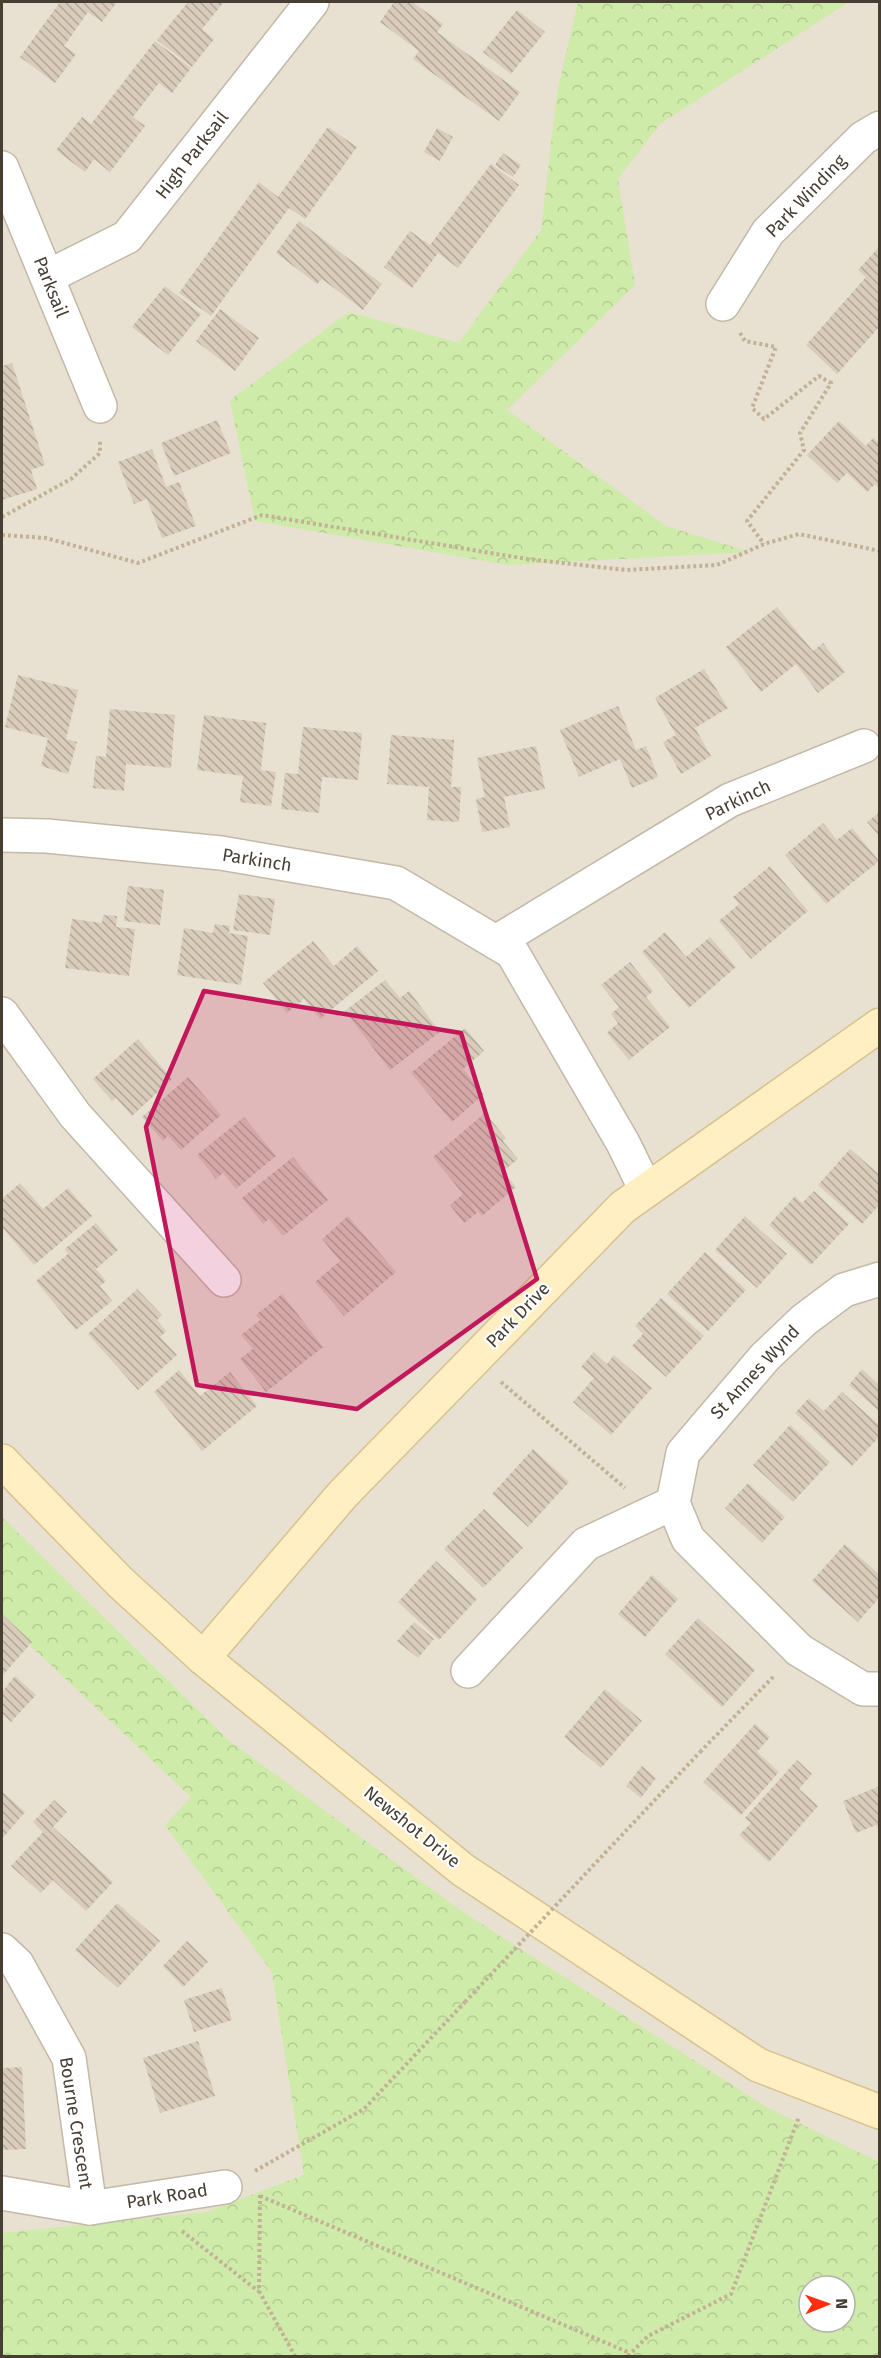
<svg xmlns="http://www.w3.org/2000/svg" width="881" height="2358" viewBox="0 0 881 2358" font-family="'Fira Sans',sans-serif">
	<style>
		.residential { fill: #e8e0d1; fill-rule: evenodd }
		.forest { fill: url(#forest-crowns); fill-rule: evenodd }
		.building { fill: url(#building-back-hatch) }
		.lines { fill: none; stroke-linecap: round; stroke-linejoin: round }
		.street-casing { stroke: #c2b9a8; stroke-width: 36 }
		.secondary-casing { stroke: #d7c28f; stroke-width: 36 }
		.path { stroke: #c2b196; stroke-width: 4; stroke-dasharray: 3 3; stroke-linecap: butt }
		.street { stroke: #fff; stroke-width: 33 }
		.secondary { stroke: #ffefc2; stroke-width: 33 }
		.path-bridge { stroke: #c2b196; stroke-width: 4; stroke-dasharray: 3 3; stroke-linecap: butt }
		.marked { fill: #c2185b; fill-opacity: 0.2; stroke: #c2185b; stroke-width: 4.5; stroke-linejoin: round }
		.labels { text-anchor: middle; stroke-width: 4.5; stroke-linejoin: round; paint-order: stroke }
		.street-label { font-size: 18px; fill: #463e33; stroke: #fff }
	</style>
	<defs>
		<pattern id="forest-crowns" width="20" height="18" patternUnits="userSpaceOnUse" patternTransform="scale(1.5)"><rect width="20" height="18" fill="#cfeba9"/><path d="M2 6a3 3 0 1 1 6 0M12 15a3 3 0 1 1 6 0" fill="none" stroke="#b3cb92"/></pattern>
		<pattern id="building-back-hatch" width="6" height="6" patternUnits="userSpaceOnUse" patternTransform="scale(1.5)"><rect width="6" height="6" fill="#d9ccbb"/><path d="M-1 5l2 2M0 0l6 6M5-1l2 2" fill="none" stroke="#b2a799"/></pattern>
	</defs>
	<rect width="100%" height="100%" fill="#f3eee4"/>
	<path class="residential" d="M2,2H879V2356H2ZM809,2286H845V2322H809Z"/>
	<g class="forest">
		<polygon points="578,2 849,2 660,124 618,179 635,285 507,410 666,526 750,552 508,565 255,521 230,400 349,312 459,343 541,230 557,93"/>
		<path d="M2,1517L227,1739L460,1910L768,2108L879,2162V2356H2V2233L207,2212L304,2175L272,1972L165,1825L191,1797L2,1619ZM809,2286H845V2322H809Z"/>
	</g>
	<g class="building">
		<polygon points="60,2 117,2 102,22 88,12 64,46 76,54 55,83 20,57"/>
		<polygon points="188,2 224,2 202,29 214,39 192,67 157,40"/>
		<polygon points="394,2 412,2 443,24 437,32 520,92 499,121 413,59 419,51 380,22"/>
		<polygon points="517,10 545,32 511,74 483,52"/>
		<polygon points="155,41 191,68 172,93 159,83 133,117 145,126 110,172 94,159 85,172 56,150 82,117 91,124"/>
		<polygon points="328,127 357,147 305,219 289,208 211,316 179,293 259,182 278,197"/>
		<polygon points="437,128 453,137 440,161 424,152"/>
		<polygon points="503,153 521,165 513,177 495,165"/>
		<polygon points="491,164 519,185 458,268 438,253 412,288 384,267 410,231 430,245"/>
		<polygon points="299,221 382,284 363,310 322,279 317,284 276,253"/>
		<polygon points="880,246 880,326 837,374 806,345 866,277 858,270"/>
		<polygon points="165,286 201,314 168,355 132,327"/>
		<polygon points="220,309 259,338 235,371 196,341"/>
		<polygon points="12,363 45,465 31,470 37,489 2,500 2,458 4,457 2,450 2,366"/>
		<polygon points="217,420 231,453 174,476 161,443"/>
		<polygon points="839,421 866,446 873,438 880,444 880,489 875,484 867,492 847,473 837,483 807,455"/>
		<polygon points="152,449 166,487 179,482 196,526 162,538 147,499 134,504 118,462"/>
		<polygon points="777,607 813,651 823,643 845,672 818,693 796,664 761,692 726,647"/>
		<polygon points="704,669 728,708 695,728 711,756 681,774 663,742 676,735 655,698"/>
		<polygon points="18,675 78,690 66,739 77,742 68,774 41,766 48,738 5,727"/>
		<polygon points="618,706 636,750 646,746 658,777 632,788 620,759 579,777 560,730"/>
		<polygon points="110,709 175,715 171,768 126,764 124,791 93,788 96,756 106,757"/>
		<polygon points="204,715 266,723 261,770 276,772 271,806 240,802 243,776 197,770"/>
		<polygon points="303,727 362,733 358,780 322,777 319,813 281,809 285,773 298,774"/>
		<polygon points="391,735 454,740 451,787 461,787 459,822 427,820 429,787 387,784"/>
		<polygon points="536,746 545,789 504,797 510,827 482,832 476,799 485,797 477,758"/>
		<polygon points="880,812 880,837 867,822"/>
		<polygon points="823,823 837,840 852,828 879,861 826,904 785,855"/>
		<polygon points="770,866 808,911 751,959 719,921 739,904 733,897"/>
		<polygon points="128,886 164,890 160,925 124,921"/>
		<polygon points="239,894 275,899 270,935 233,930"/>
		<polygon points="103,915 117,916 116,927 135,929 129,976 65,968 72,919 102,923"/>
		<polygon points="215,924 230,926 229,933 248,936 241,985 177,975 184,928 213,933"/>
		<polygon points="665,932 686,957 710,937 736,967 689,1008 642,952"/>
		<polygon points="313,941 334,966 357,946 378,971 320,1019 304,999 287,1013 263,983"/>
		<polygon points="630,962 653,991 646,997 670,1027 629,1060 607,1033 618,1023 611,1014 619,1007 601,985"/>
		<polygon points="385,980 400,998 409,991 440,1032 390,1070 345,1011"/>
		<polygon points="465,1028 484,1051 463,1069 484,1094 452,1122 411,1073"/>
		<polygon points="138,1039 172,1079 132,1116 116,1098 112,1101 93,1079"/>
		<polygon points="188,1077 221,1115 181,1150 168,1136 163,1141 142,1117"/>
		<polygon points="485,1113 506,1138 503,1141 518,1159 503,1171 516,1187 482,1216 471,1203 477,1213 464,1223 450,1205 463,1194 433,1157"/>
		<polygon points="244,1117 276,1156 236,1189 223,1173 216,1179 197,1155"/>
		<polygon points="850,1149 880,1175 880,1204 862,1224 818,1185"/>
		<polygon points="293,1157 328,1200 283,1236 269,1219 263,1224 242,1198"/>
		<polygon points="20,1183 43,1209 68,1188 92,1216 34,1265 2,1227 2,1199"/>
		<polygon points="814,1191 849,1224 811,1265 769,1225 795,1196 802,1203"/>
		<polygon points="348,1216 396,1272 344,1316 315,1282 340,1261 322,1239"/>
		<polygon points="745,1216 787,1254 757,1288 715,1250"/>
		<polygon points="96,1223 118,1250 96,1269 106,1281 100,1286 112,1301 76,1330 36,1281 68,1254 65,1249"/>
		<polygon points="705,1252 746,1290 708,1331 667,1294"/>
		<polygon points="137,1289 162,1315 157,1320 166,1331 160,1337 177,1355 138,1390 88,1334"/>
		<polygon points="282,1294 323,1347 266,1392 240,1359 253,1349 241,1335 260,1320 256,1315"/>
		<polygon points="661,1298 704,1336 666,1377 632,1346 643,1334 635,1326"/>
		<polygon points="594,1352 607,1364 614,1355 652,1388 611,1435 573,1402 594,1378 581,1367"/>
		<polygon points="862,1369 877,1383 880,1380 880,1412 849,1385"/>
		<polygon points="179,1370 200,1396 230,1372 257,1406 202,1451 154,1392"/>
		<polygon points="842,1392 880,1426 880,1436 852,1466 795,1413 809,1398 824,1411"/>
		<polygon points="790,1425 830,1462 793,1502 753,1465"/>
		<polygon points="533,1449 569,1482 528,1527 492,1494"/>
		<polygon points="748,1483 785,1517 762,1543 725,1508"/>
		<polygon points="484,1509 523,1548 483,1588 444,1549"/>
		<polygon points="845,1544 880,1575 880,1597 858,1622 812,1581"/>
		<polygon points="436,1561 477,1599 439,1640 398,1602"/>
		<polygon points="652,1575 678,1599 645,1637 618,1614"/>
		<polygon points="2,1614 32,1642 3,1675 2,1673"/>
		<polygon points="698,1618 755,1670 722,1707 665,1654"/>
		<polygon points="414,1622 434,1639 418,1658 397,1641"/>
		<polygon points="15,1676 36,1695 11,1722 2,1713 2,1692"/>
		<polygon points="605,1689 642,1721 601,1768 564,1737"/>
		<polygon points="755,1724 770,1737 757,1752 779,1772 741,1815 703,1782"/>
		<polygon points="797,1760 812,1774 799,1789 818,1806 769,1862 739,1835 751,1823 745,1818"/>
		<polygon points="642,1766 656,1778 641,1798 626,1786"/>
		<polygon points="880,1786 880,1833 876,1825 856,1833 843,1801"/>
		<polygon points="2,1791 25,1812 2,1839"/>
		<polygon points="54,1800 67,1812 53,1827 113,1882 86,1911 53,1880 41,1893 11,1866 43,1832 33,1822"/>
		<polygon points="117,1903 160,1941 118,1988 75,1950"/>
		<polygon points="187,1941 208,1962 183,1987 163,1966"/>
		<polygon points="222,1988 232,2020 194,2032 184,2000"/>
		<polygon points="198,2041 215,2096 160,2113 143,2058"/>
		<polygon points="22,2067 26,2149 2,2150 2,2068"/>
	</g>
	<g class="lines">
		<g class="street-casing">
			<g id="street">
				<polyline points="2,168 100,406"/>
				<polyline points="47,277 127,237 312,2"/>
				<polyline points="723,304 768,232 863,138 880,128"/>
				<polyline points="2,835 47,836 221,853 396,883 512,952 623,1143 646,1190"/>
				<polyline points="496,942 730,800 864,746"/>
				<polyline points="2,1014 75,1115 224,1280"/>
				<polyline points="880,1279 844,1290 804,1320 765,1357 683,1453 673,1503 688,1539 799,1650 863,1689 880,1689"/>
				<polyline points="468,1671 586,1544 673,1503"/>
				<polyline points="2,1950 17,1964 69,2058 90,2208"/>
				<polyline points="2,2193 90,2208 225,2187"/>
			</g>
		</g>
		<g class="secondary-casing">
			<g id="secondary">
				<polyline points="2,1461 120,1582 203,1658 463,1870 758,2065 880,2112"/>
				<polyline points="203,1658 343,1494 623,1207 880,1025"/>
			</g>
		</g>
		<g class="path">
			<polyline points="740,333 745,341 776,347 752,408 764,419 819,376 831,383 800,433 804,450 747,521 764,544"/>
			<polyline points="2,517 71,479 100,453 100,439"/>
			<polyline points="2,535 46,538 138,563 262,515 527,559 626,570 717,565 764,544 799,534 880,551"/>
			<polyline points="501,1382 625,1488"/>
			<polyline points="700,1752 775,1675"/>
			<polyline points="255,2171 364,2109 465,2002"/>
			<polyline points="260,2195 259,2291 295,2356"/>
			<polyline points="260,2196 630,2353"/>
			<polyline points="182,2231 258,2291"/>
			<polyline points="628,2356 648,2336 731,2294 799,2117"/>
		</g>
		<use href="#street" class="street"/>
		<use href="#secondary" class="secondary"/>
		<polyline class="path-bridge" points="465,2002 700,1752"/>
	</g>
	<path class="marked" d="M204,991L461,1033L537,1279L357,1409L197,1385L146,1127Z"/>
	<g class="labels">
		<g class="street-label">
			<text transform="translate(192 155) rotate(-52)" y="6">High Parksail</text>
			<text transform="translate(806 196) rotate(-46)" y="6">Park Winding</text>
			<text transform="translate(51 287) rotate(68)" y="6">Parksail</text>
			<text transform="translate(738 800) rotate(-26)" y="6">Parkinch</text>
			<text transform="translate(257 860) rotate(9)" y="6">Parkinch</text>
			<text transform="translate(518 1315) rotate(-46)" y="6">Park Drive</text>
			<text transform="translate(755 1372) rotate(-47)" y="6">St Annes Wynd</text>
			<text transform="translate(412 1827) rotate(39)" y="6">Newshot Drive</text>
			<text transform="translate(76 2123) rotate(81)" y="6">Bourne Crescent</text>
			<text transform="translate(167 2196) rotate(-9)" y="6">Park Road</text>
		</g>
	</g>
	<rect width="881" height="2358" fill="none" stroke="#463e33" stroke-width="6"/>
	<g transform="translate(827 2304) rotate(89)"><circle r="28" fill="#ffffff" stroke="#b5b2ad" stroke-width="1.5"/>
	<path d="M0-4.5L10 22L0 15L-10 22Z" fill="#ff2d0f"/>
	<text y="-9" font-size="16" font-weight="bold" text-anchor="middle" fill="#463e33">N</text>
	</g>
</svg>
